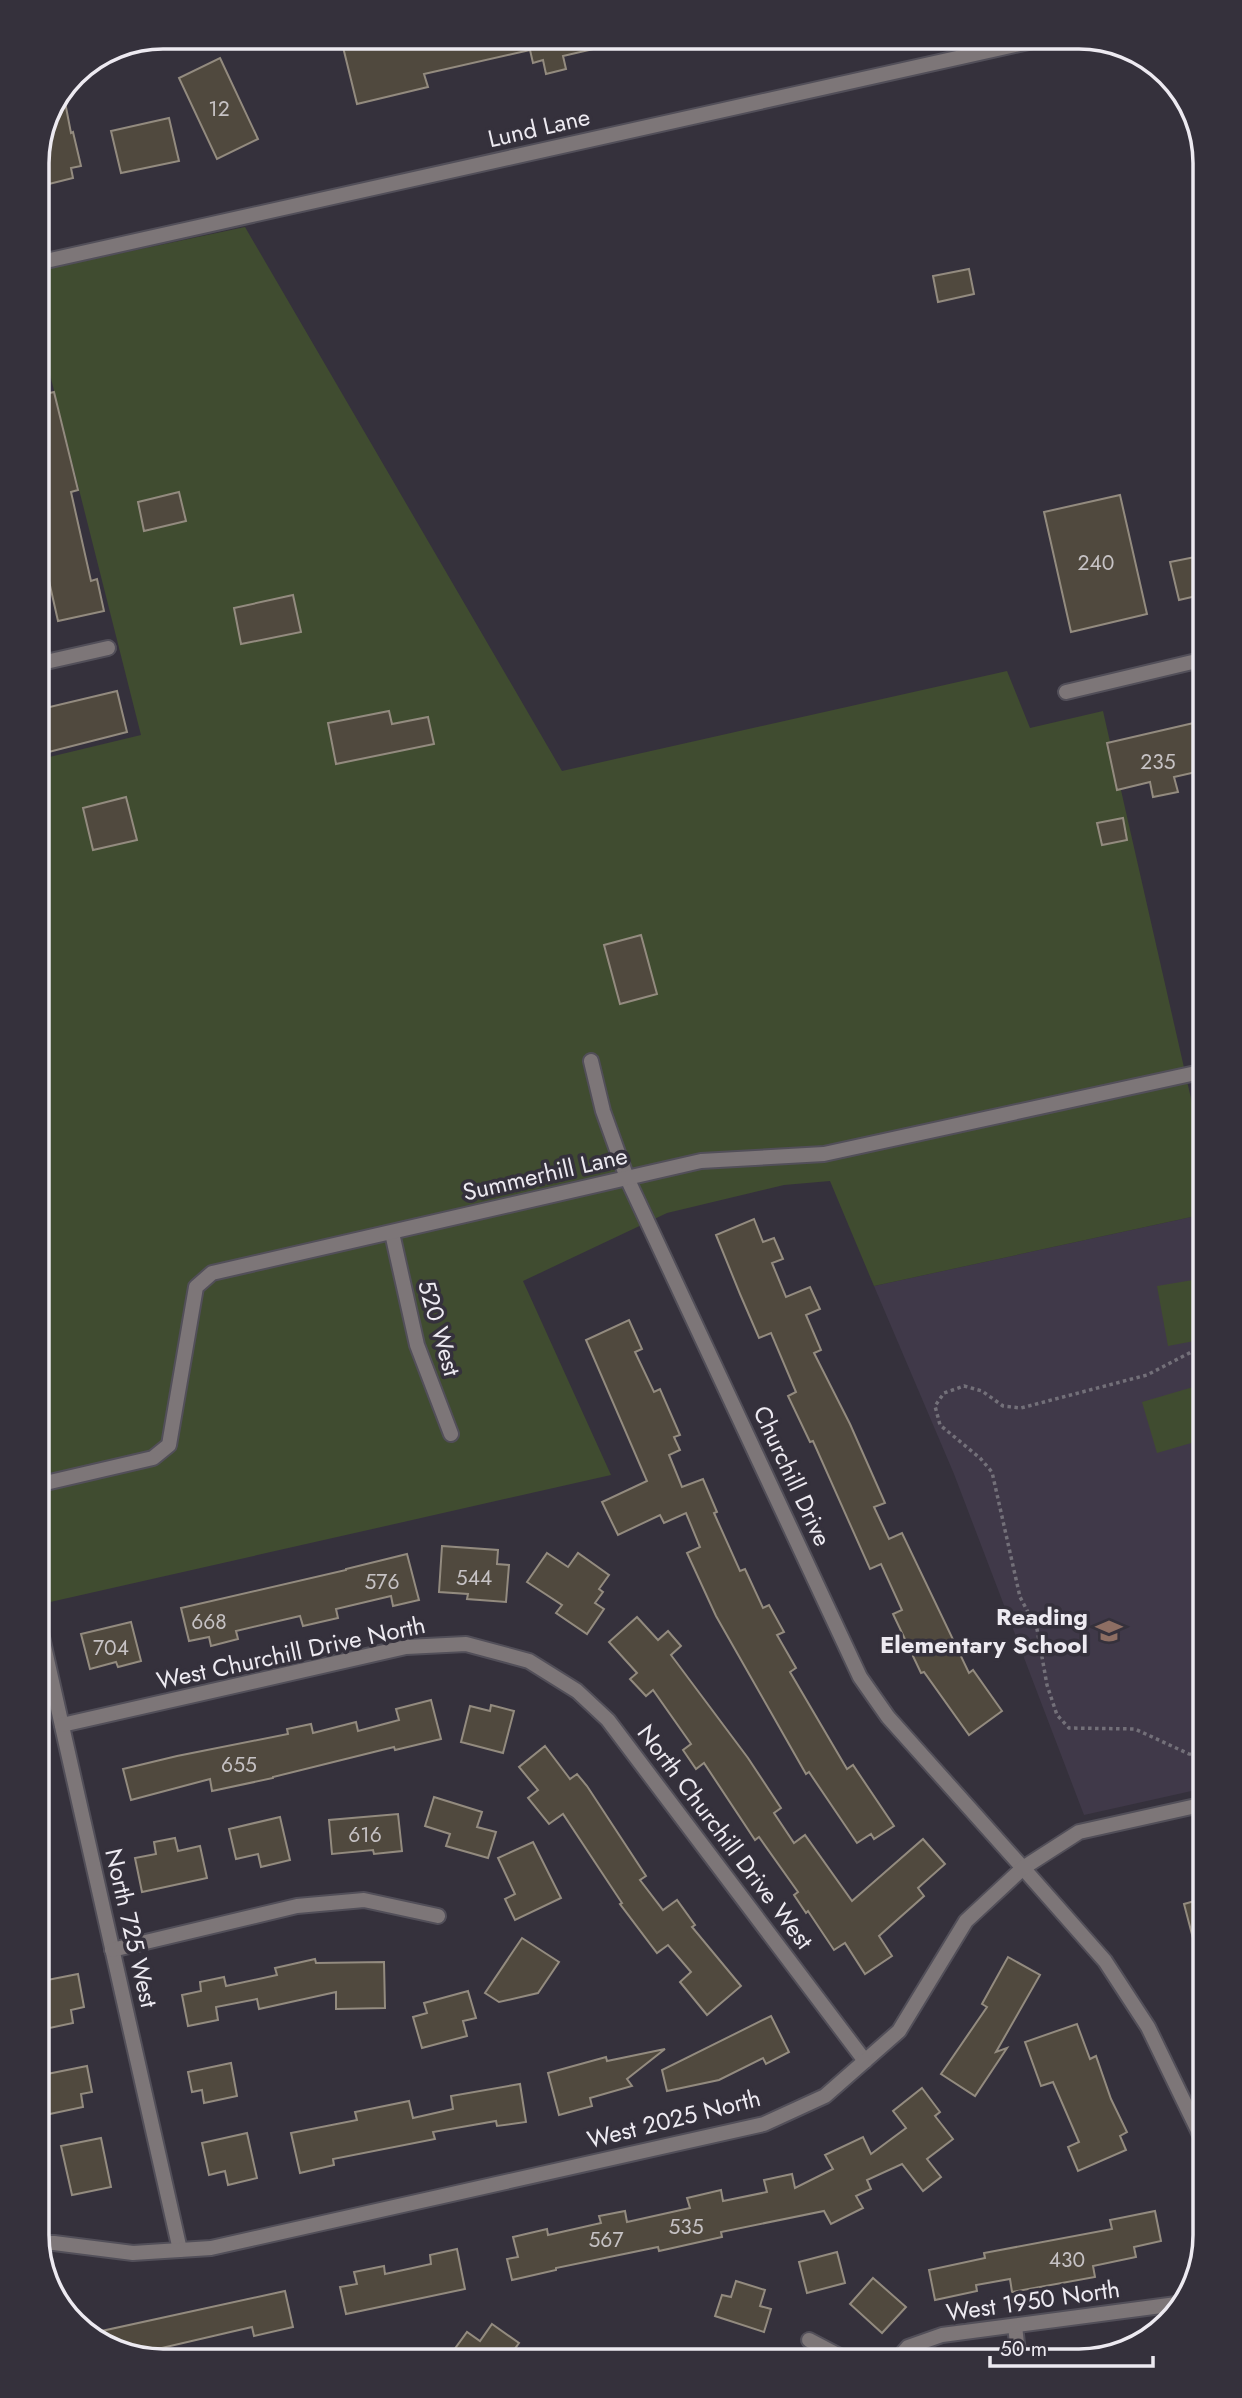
<svg xmlns="http://www.w3.org/2000/svg" width="1242" height="2398" viewBox="0 0 1242 2398" font-family="Jost,sans-serif">
	<style>
		.built { fill: #403949 }
		.green { fill: #404c30 }
		.building { fill: #50493e; stroke: #938b7f; stroke-width: 2 }
		.lines { fill: none; stroke-linecap: round; stroke-linejoin: round }
		.minor-casing { stroke: #524f59; stroke-width: 18 }
		.tertiary-casing { stroke: #524f59; stroke-width: 18 }
		.path { stroke: #737079; stroke-width: 3.5; stroke-dasharray: 3.5 3.5; stroke-linecap: butt }
		.minor { stroke: #7d7678; stroke-width: 14 }
		.tertiary { stroke: #7d7678; stroke-width: 14 }
		.labels { text-anchor: middle; stroke-width: 7; stroke-linejoin: round; paint-order: stroke }
		.number-label { font-size: 21px; fill: #c6c2c4 }
		.street-label { font-size: 24px; fill: #edeaf1; stroke: #35313c }
		.poi-label { font-size: 24px; font-weight: bold; fill: #edeaf1; stroke: #35313c; text-anchor: end }
		.rim { fill: none; stroke: #edeaf1; stroke-width: 3.5 }
	</style>
	<rect width="100%" height="100%" fill="#35313c"/>
	<polygon class="built" points="1205,1214 1205,1788 1084,1815 954,1474 874,1286"/>
	<g class="green">
		<polygon points="245,227 562,771 1007,671 1030,728 1103,711 1205,1160 1205,1214 874,1286 830,1181 784,1185 667,1213 523,1281 611,1475 37,1605 37,760 141,735 37,323 37,271"/>
		<polygon points="1205,1278 1205,1339 1168,1346 1157,1286"/>
		<polygon points="1200,1385 1205,1402 1205,1439 1157,1453 1142,1402"/>
	</g>
	<g class="building">
		<polygon points="366,37 371,37 372,43 396,37 614,37 615,44 563,56 566,69 546,74 543,60 533,63 530,50 424,74 428,87 357,104 342,43"/>
		<polygon points="220,58 258,139 217,159 179,78"/>
		<polygon points="64,97 71,133 73,132 81,166 71,168 73,178 37,187 37,156"/>
		<polygon points="169,118 179,161 121,173 111,131"/>
		<polygon points="969,269 974,294 938,302 933,276"/>
		<polygon points="54,392 78,490 71,492 91,581 97,579 104,611 58,621 42,550 37,551 37,396"/>
		<polygon points="179,492 186,521 144,531 138,502"/>
		<polygon points="1120,495 1147,614 1071,632 1044,512"/>
		<polygon points="1205,555 1205,594 1179,600 1170,562"/>
		<polygon points="293,595 301,632 241,644 234,608"/>
		<polygon points="117,691 127,732 37,755 37,710"/>
		<polygon points="389,711 392,724 428,717 434,744 336,764 328,723"/>
		<polygon points="1198,722 1205,755 1205,770 1174,777 1178,792 1153,797 1150,782 1117,790 1107,743"/>
		<polygon points="126,797 137,840 93,850 83,808"/>
		<polygon points="1123,818 1127,840 1102,845 1097,823"/>
		<polygon points="641,935 657,994 620,1004 604,945"/>
		<polygon points="754,1219 763,1242 774,1238 783,1259 772,1263 786,1297 810,1287 820,1309 806,1315 821,1350 814,1353 850,1424 885,1503 874,1507 889,1539 902,1533 969,1673 973,1670 1002,1711 969,1735 924,1672 921,1673 893,1614 902,1610 881,1564 870,1569 813,1441 810,1442 788,1396 796,1392 771,1333 759,1338 740,1294 716,1235"/>
		<polygon points="629,1320 642,1349 635,1352 654,1392 660,1389 680,1435 674,1437 680,1450 669,1455 682,1487 703,1479 717,1512 714,1513 740,1571 745,1569 763,1608 769,1605 784,1632 777,1635 796,1668 790,1672 847,1769 853,1765 894,1826 874,1839 871,1834 857,1843 809,1772 806,1774 716,1616 687,1553 700,1547 686,1513 664,1523 660,1515 618,1535 602,1502 647,1481 586,1340"/>
		<polygon points="442,1546 498,1550 497,1564 509,1565 506,1602 467,1599 468,1594 439,1592"/>
		<polygon points="547,1553 568,1567 578,1553 609,1575 599,1589 603,1592 595,1603 604,1609 587,1634 556,1613 562,1605 527,1582"/>
		<polygon points="407,1554 419,1600 393,1606 391,1596 336,1609 338,1618 303,1626 300,1616 236,1631 238,1639 211,1646 209,1637 189,1641 181,1608 346,1570 346,1569"/>
		<polygon points="637,1617 658,1640 668,1631 681,1646 671,1655 748,1758 781,1808 774,1813 794,1843 805,1835 852,1901 923,1839 945,1864 918,1888 924,1896 879,1936 892,1956 865,1974 845,1943 834,1950 808,1911 806,1913 794,1895 798,1892 759,1837 755,1840 704,1763 696,1769 683,1750 691,1744 653,1690 646,1696 630,1679 637,1673 609,1642"/>
		<polygon points="131,1622 141,1661 118,1667 116,1662 90,1669 81,1634"/>
		<polygon points="431,1700 441,1739 395,1750 394,1747 273,1777 273,1778 212,1791 210,1779 131,1800 123,1769 177,1756 288,1734 287,1729 311,1724 313,1733 356,1722 358,1731 399,1720 396,1709"/>
		<polygon points="491,1705 514,1711 503,1753 461,1742 470,1706 490,1711"/>
		<polygon points="545,1746 570,1779 577,1774 587,1786 646,1876 640,1880 663,1910 677,1900 695,1925 692,1927 741,1986 707,2015 680,1982 691,1972 668,1945 657,1953 620,1904 622,1903 563,1814 549,1824 528,1798 538,1790 519,1767"/>
		<polygon points="434,1797 482,1812 477,1827 496,1832 488,1858 446,1846 450,1834 425,1826"/>
		<polygon points="398,1814 402,1851 374,1854 373,1850 332,1854 329,1820"/>
		<polygon points="280,1817 290,1860 261,1867 258,1854 236,1859 229,1829"/>
		<polygon points="175,1838 178,1851 200,1846 207,1878 142,1892 135,1858 156,1854 154,1842"/>
		<polygon points="533,1842 561,1898 515,1920 505,1899 515,1894 498,1858"/>
		<polygon points="1205,1898 1205,1961 1199,1961 1184,1904"/>
		<polygon points="522,1938 559,1962 538,1993 499,2002 485,1993"/>
		<polygon points="1008,1957 1040,1975 996,2052 1007,2048 975,2096 941,2074 987,2007 982,2004"/>
		<polygon points="315,1959 316,1963 384,1962 385,2008 336,2009 336,1992 259,2009 257,1999 216,2007 218,2020 188,2026 182,1995 201,1991 200,1982 224,1977 226,1986 277,1975 275,1968"/>
		<polygon points="78,1974 84,2007 71,2010 73,2023 40,2030 37,2012 37,1982"/>
		<polygon points="468,1991 476,2018 463,2021 467,2036 422,2048 413,2017 427,2013 424,2003"/>
		<polygon points="771,2016 789,2052 766,2064 763,2058 719,2080 667,2091 662,2070"/>
		<polygon points="1077,2024 1090,2059 1096,2056 1111,2099 1127,2132 1120,2136 1126,2150 1078,2171 1068,2147 1079,2142 1053,2082 1041,2086 1025,2042"/>
		<polygon points="665,2049 627,2079 632,2086 590,2098 592,2106 559,2115 548,2073 606,2057 607,2061"/>
		<polygon points="231,2063 237,2096 204,2103 202,2090 192,2092 188,2072"/>
		<polygon points="87,2066 92,2092 81,2094 83,2107 45,2115 37,2076"/>
		<polygon points="520,2084 526,2122 497,2126 496,2121 433,2132 435,2139 333,2159 334,2165 300,2173 291,2133 357,2120 355,2112 409,2101 413,2118 453,2109 451,2096"/>
		<polygon points="922,2088 940,2112 935,2116 953,2139 927,2159 941,2177 923,2191 902,2164 867,2180 871,2189 856,2196 863,2208 831,2224 824,2211 721,2232 722,2237 659,2251 658,2247 556,2268 556,2270 512,2280 507,2259 518,2257 513,2237 547,2229 548,2235 601,2223 599,2216 625,2211 627,2222 690,2208 687,2198 721,2190 723,2201 767,2192 764,2180 792,2174 795,2188 833,2169 825,2155 863,2137 871,2154 906,2128 893,2111"/>
		<polygon points="247,2133 257,2178 228,2185 225,2171 209,2175 202,2143"/>
		<polygon points="101,2138 111,2187 72,2195 61,2146"/>
		<polygon points="1155,2211 1161,2241 1134,2247 1136,2257 1093,2266 1095,2277 1012,2292 1010,2279 976,2285 977,2291 935,2300 929,2270 985,2258 984,2253 1112,2229 1110,2220"/>
		<polygon points="457,2249 465,2289 346,2314 340,2287 357,2284 354,2272 384,2266 385,2274 431,2264 430,2255"/>
		<polygon points="837,2252 845,2283 807,2293 799,2262"/>
		<polygon points="873,2278 906,2307 882,2333 850,2304"/>
		<polygon points="736,2281 765,2290 760,2306 771,2309 764,2332 715,2316 722,2295 731,2297"/>
		<polygon points="285,2291 293,2327 254,2336 252,2327 136,2354 93,2340 88,2334"/>
		<polygon points="492,2324 519,2343 506,2361 446,2361 467,2332 480,2341"/>
	</g>
	<g class="lines">
		<g class="minor-casing">
			<g id="minor">
				<polyline points="37,263 1051,37"/>
				<polyline points="37,664 108,648"/>
				<polyline points="1066,692 1205,659"/>
				<polyline points="591,1061 603,1111 627,1178 860,1677 888,1717 1023,1868"/>
				<polyline points="392,1233 417,1345 451,1434"/>
				<polyline points="37,1485 153,1458 169,1445 196,1287 212,1273 701,1161 824,1154 1205,1071"/>
				<polyline points="37,1615 180,2250"/>
				<polyline points="62,1725 406,1647 466,1644 529,1661 577,1691 608,1720 865,2061"/>
				<polyline points="112,1950 297,1906 364,1900 438,1916"/>
				<polyline points="1015,2326 1019,2361"/>
				<polyline points="809,2340 849,2361"/>
				<polyline points="357,2361 365,2361"/>
				<polyline points="896,2361 908,2347 942,2335 1184,2303"/>
			</g>
		</g>
		<g class="tertiary-casing">
			<g id="tertiary">
				<polyline points="1023,1868 1105,1961 1148,2027 1205,2145"/>
				<polyline points="38,2243 54,2243 133,2253 211,2248 764,2124 825,2096 899,2031 966,1921 1023,1868 1079,1832 1205,1804"/>
			</g>
		</g>
		<polyline class="path" points="1205,1755 1189,1754 1135,1729 1069,1728 1057,1715 1047,1685 1037,1629 1020,1597 992,1472 980,1458 940,1425 935,1406 944,1393 964,1386 982,1391 1003,1406 1021,1408 1147,1375 1199,1348 1205,1349"/>
		<use href="#minor" class="minor"/>
		<use href="#tertiary" class="tertiary"/>
	</g>
	<defs>
		<g id="school-bare" transform="scale(2.1)"><path d="M0-5L7-2L0 1L-7-2ZM-4 1L0 2.5L4 1V4Q0 6-4 4Z" fill="#8d6e63" stroke="#35313c" stroke-width="2.5" paint-order="stroke"/></g>
	</defs>
	<g fill-rule="evenodd">
		<use href="#school-bare" x="1109" y="1631"/>
	</g>
	<g class="labels">
		<g class="number-label">
			<text x="219" y="116">12</text>
			<text x="1096" y="570">240</text>
			<text x="1158" y="769">235</text>
			<text x="474" y="1585">544</text>
			<text x="382" y="1589">576</text>
			<text x="209" y="1629">668</text>
			<text x="111" y="1655">704</text>
			<text x="239" y="1772">655</text>
			<text x="365" y="1842">616</text>
			<text x="686" y="2234">535</text>
			<text x="606" y="2247">567</text>
			<text x="1067" y="2267">430</text>
		</g>
		<g class="street-label">
			<text transform="translate(539 128) rotate(-13)" y="8">Lund Lane</text>
			<text transform="translate(545 1174) rotate(-13)" y="8">Summerhill Lane</text>
			<text transform="translate(439 1328) rotate(74)" y="8">520 West</text>
			<text transform="translate(792 1476) rotate(65)" y="8">Churchill Drive</text>
			<text transform="translate(291 1653) rotate(-12)" y="8">West Churchill Drive North</text>
			<text transform="translate(725 1837) rotate(53)" y="8">North Churchill Drive West</text>
			<text transform="translate(131 1928) rotate(77)" y="8">North 725 West</text>
			<text transform="translate(674 2119) rotate(-14)" y="8">West 2025 North</text>
			<text transform="translate(1033 2301) rotate(-8)" y="8">West 1950 North</text>
		</g>
		<g class="poi-label">
			<text x="1088" y="1625">Reading<tspan x="1088" dy="28">Elementary School</tspan></text>
		</g>
	</g>
	<path d="M0 0H1242V2398H0ZM163 49H1079A114 114 0 0 1 1193 163V2235A114 114 0 0 1 1079 2349H163A114 114 0 0 1 49 2235V163A114 114 0 0 1 163 49Z" fill="#35313c" fill-rule="evenodd"/>
	<path class="rim" d="M163 49H1079A114 114 0 0 1 1193 163V2235A114 114 0 0 1 1079 2349H163A114 114 0 0 1 49 2235V163A114 114 0 0 1 163 49Z"/>
	<path d="M990 2356v10h163v-10" fill="none" stroke="#edeaf1" stroke-width="3.5"/>
	<text x="1000" y="2356" font-size="21" fill="#edeaf1" stroke="#35313c" stroke-width="5" paint-order="stroke">50 m</text>
</svg>
